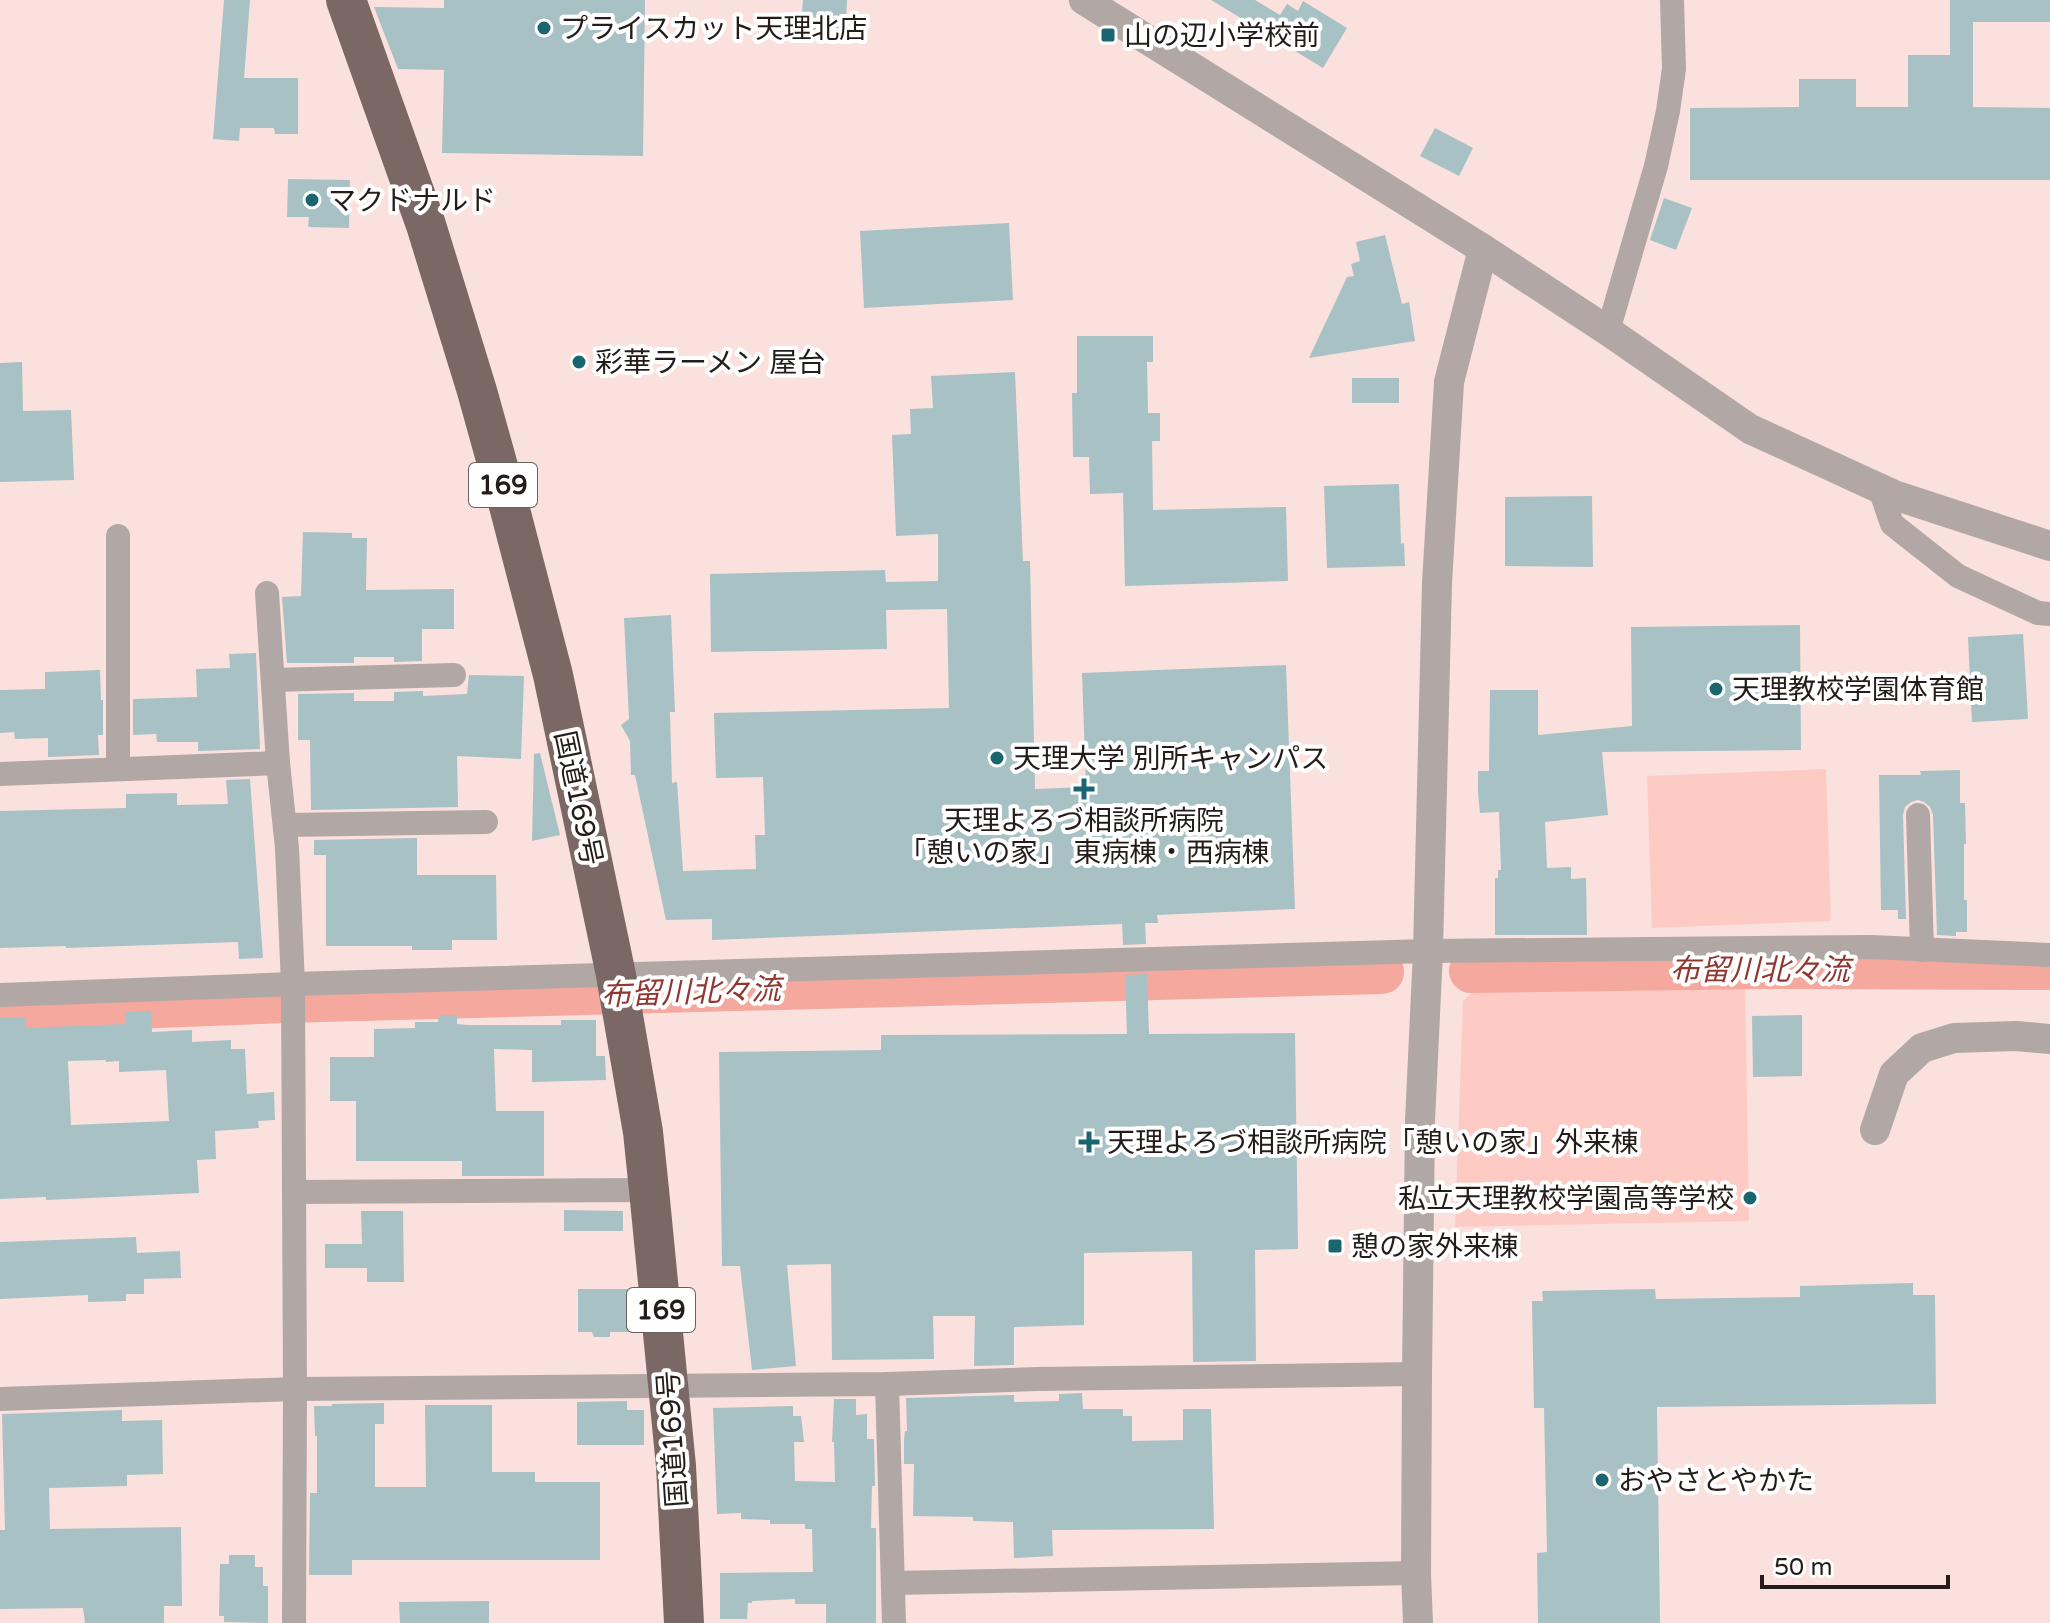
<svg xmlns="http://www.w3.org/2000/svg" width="2050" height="1623" viewBox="0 0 2050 1623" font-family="'Varela Round','Noto Sans JP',sans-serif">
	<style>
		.green { fill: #fecbc4 }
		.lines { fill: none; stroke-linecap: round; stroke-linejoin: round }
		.river { stroke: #f4a89e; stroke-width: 44 }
		.building { fill: #a8c1c5; fill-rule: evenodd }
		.minor { stroke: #b1a7a5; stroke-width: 24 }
		.tertiary { stroke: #b1a7a5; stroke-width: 30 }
		.trunk { stroke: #7b6864; stroke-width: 40 }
		.poi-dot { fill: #1b6571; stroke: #fff; stroke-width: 3 }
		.labels { text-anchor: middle; stroke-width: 8; stroke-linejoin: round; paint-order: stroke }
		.shield { fill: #fff; stroke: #66605f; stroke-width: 2 }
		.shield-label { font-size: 26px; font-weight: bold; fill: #241c1b }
		.poi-label { font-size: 28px; fill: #241c1b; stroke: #fff; text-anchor: start }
		.street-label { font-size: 28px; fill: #241c1b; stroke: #fff }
		.water-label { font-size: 30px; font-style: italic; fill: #8f3730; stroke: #fff }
	</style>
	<rect width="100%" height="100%" fill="#fae1dd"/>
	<g class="green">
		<polygon points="1826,769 1831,921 1652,928 1647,776"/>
		<polygon points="1745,978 1749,1221 1455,1227 1463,1001 1480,986"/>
	</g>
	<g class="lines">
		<g class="river">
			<polyline points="1471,971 1764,967 2050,968"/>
			<polyline points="0,1012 285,1001 1382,972"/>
		</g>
	</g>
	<g class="building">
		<polygon points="224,0 250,0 244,78 298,78 298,134 275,134 274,128 240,128 239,141 213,139"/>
		<polygon points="444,0 645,0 643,156 442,153 444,70 398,69 374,7 444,8"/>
		<polygon points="803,0 847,0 845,40 800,37"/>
		<polygon points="1211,0 1255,0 1280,15 1287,4 1298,11 1303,1 1347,28 1323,68"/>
		<polygon points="1950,0 2050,0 2050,22 1973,22 1973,107 2050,108 2050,180 1690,180 1690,108 1799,107 1799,79 1856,79 1856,107 1908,107 1908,55 1950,55"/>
		<polygon points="1435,128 1473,148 1459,176 1420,156"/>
		<polygon points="288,179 350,180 349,228 308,227 309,217 287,217"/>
		<polygon points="1664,198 1692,208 1676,250 1650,240"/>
		<polygon points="1009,223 1013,300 864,308 860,231"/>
		<polygon points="1385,235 1402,304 1409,302 1415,341 1309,358 1347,277 1354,276 1351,264 1360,261 1356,242"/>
		<polygon points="1077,336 1153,336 1153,362 1147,362 1148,413 1160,413 1160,441 1152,441 1153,510 1286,507 1288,581 1125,586 1123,493 1090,494 1089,457 1073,457 1072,393 1077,393"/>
		<polygon points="22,362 23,411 71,410 74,480 0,482 0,363"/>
		<polygon points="1015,372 1023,561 1030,561 1035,789 1086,787 1082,673 1286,665 1295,909 1157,915 1158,923 1145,923 1146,944 1123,945 1122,924 712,940 712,919 666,920 635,775 631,775 630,741 621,725 629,719 624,618 671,615 675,712 670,712 672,783 677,782 683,871 756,869 755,835 765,835 763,777 716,778 714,713 949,708 947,609 886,610 887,649 711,652 710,574 885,570 886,582 938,581 938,534 896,536 892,435 911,434 910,409 933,408 931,376"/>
		<rect x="1352" y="378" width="47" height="25"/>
		<polygon points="1399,484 1401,544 1404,543 1405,566 1327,568 1324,486"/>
		<polygon points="1592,496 1593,567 1505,566 1505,497"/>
		<polygon points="303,532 352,533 352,538 367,538 366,590 454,589 454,629 422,629 422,661 394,662 394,657 354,657 354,663 287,663 282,597 301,596"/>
		<polygon points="1800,625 1801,750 1602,752 1608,815 1545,822 1547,868 1571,867 1571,879 1586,878 1587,935 1495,935 1495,878 1498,878 1498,870 1501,870 1499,812 1480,813 1478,793 1478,771 1489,771 1490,690 1538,690 1538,735 1632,726 1631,627"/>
		<polygon points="2023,634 2028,719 1972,722 1968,637"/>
		<polygon points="256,653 260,749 198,751 198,742 157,742 156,734 133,735 133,699 197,697 196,669 230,668 229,654"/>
		<polygon points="100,670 101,700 103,700 103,735 98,735 99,755 48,757 48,738 15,739 14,732 0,733 0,690 45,689 45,672"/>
		<polygon points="469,675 524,676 521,759 457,756 458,807 311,810 310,740 298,740 298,694 354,693 354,701 394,701 394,692 423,691 423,696 467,694"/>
		<polygon points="540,753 560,835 532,841 534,754"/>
		<polygon points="1960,770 1960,803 1965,803 1966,844 1964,844 1964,900 1967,900 1967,932 1956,932 1956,936 1937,935 1933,815 1930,807 1924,802 1918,800 1911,802 1905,807 1903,815 1906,919 1898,919 1898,910 1881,910 1879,775 1921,775 1920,771"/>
		<polygon points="250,779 263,958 239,959 238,942 66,948 66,946 0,948 0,811 126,808 126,794 177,793 177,805 228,804 226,780"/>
		<polygon points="417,838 417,875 496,875 497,940 452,940 452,950 412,950 412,946 326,946 326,855 314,855 314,840"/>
		<polygon points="1147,974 1149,1034 1295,1033 1298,1249 1255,1250 1256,1361 1193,1362 1192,1251 1084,1253 1084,1325 1014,1327 1014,1365 974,1366 975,1316 933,1316 934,1359 832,1360 831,1264 787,1265 796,1366 752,1370 740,1266 722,1266 719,1052 881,1050 881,1035 1127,1034 1125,975"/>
		<path d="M151,1011L152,1032L192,1030V1042L231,1040V1049H245L247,1094L274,1092L275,1120L258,1121L259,1128L215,1131L216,1159L197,1160L199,1193L46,1200V1197L0,1199V1018L25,1017L26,1028L125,1024V1012ZM106,1060V1062L119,1061V1072L166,1070L169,1121L71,1125L68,1061Z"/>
		<polygon points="439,1015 457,1015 457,1024 467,1025 561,1025 561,1020 596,1020 596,1056 605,1056 606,1080 532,1082 532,1050 494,1049 496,1111 544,1111 544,1176 462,1176 462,1161 356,1161 356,1101 330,1101 330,1057 374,1057 374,1029 415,1028 415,1022 438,1022"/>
		<polygon points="1802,1015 1802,1076 1753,1077 1752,1016"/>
		<polygon points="564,1210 623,1211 623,1231 564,1231"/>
		<polygon points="361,1211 403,1211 404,1282 367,1282 367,1268 325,1268 325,1244 362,1244"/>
		<polygon points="136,1237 137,1253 180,1251 181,1278 144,1279 144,1294 126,1294 126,1301 88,1302 88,1295 0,1299 0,1242"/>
		<polygon points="1913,1283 1913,1295 1935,1295 1936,1404 1657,1407 1660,1623 1538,1623 1537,1553 1547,1552 1544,1408 1534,1408 1532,1301 1543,1301 1542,1291 1655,1289 1656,1299 1800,1297 1800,1286"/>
		<polygon points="578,1289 630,1289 629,1332 610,1332 610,1337 594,1337 592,1332 578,1332"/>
		<polygon points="1082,1393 1083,1409 1123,1409 1123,1416 1132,1416 1132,1441 1183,1440 1183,1409 1211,1409 1214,1529 1052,1530 1053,1556 1014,1558 1013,1522 973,1521 973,1517 913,1516 914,1464 904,1464 904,1439 905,1431 907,1431 906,1398 1014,1395 1014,1402 1059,1401 1059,1394"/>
		<polygon points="834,1399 856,1399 856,1415 867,1414 867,1439 874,1439 875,1486 872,1486 871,1528 876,1528 876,1623 826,1623 826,1604 795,1604 795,1599 752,1601 752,1603 748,1603 747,1619 720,1619 720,1573 813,1572 812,1529 805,1529 805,1524 770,1524 770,1520 741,1519 741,1513 717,1514 713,1408 793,1406 793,1416 801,1416 804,1442 794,1442 795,1481 835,1482 834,1442 832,1442"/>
		<polygon points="627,1401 627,1410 644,1410 644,1445 577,1445 577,1402"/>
		<polygon points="384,1403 384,1424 375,1424 375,1487 426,1487 425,1405 492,1405 492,1472 535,1472 535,1482 600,1482 600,1560 352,1560 352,1575 309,1575 310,1493 317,1493 317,1436 315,1436 314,1406 332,1406 332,1404"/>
		<polygon points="122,1410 122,1421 162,1420 163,1474 127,1475 127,1486 49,1488 50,1529 181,1527 182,1606 164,1606 164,1623 85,1623 83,1608 0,1609 0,1530 5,1530 2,1414"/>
		<polygon points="229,1555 255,1555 255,1567 263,1567 263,1586 268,1586 268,1623 224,1622 224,1616 219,1616 220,1564 229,1564"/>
		<polygon points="489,1601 489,1623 400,1623 399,1602"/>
	</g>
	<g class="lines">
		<g class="minor">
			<polyline points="1608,331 1656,166 1668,111 1674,69 1672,0"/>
			<polyline points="1880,489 1892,524 1958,576 2038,613 2050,614"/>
			<polyline points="267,593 278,763"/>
			<polyline points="273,680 454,675"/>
			<polyline points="118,769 118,536"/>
			<polyline points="0,774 278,763 287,848 293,984 295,1389 294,1623"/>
			<polyline points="1918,815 1922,950"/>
			<polyline points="285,825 486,822"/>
			<polyline points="0,995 293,984 1428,951 1871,947 2050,955"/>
			<polyline points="294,1192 649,1190"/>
			<polyline points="887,1384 894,1623"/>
			<polyline points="0,1399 295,1389 887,1384 1037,1379 1417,1374"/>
			<polyline points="893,1583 1416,1573"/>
		</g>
		<g class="tertiary">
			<polyline points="1084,0 1483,249 1608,331 1750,429 1894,495 2050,546"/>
			<polyline points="1875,1130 1894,1074 1922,1048 1954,1038 2016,1036 2050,1039"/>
			<polyline points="1418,1623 1416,1573 1417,1374 1420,1121 1428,951 1437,583 1449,382 1483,249"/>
		</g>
		<polyline class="trunk" points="346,0 426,225 477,391 509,506 553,675 616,975 643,1132 649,1190 676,1466 684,1623"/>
	</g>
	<g class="poi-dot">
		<circle cx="544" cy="28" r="8"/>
		<rect x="1100" y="27" width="16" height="16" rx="4"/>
		<circle cx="312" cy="200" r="8"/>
		<circle cx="579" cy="362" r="8"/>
		<circle cx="1716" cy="689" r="8"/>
		<circle cx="997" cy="758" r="8"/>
		<path d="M1080 777h8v8h8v8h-8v8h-8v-8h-8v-8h8z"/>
		<path d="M1085 1130h8v8h8v8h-8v8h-8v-8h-8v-8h8z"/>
		<circle cx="1750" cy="1198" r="8"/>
		<rect x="1327" y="1238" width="16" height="16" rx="4"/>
		<circle cx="1602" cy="1480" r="8"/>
	</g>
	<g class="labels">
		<g class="shield">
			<rect x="469" y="463" width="68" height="44" rx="6"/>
			<rect x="627" y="1288" width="68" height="44" rx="6"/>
		</g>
		<g class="shield-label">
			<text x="503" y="494">169</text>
			<text x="661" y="1319">169</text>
		</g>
		<g class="poi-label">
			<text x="560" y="38">プライスカット天理北店</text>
			<text x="1124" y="45">山の辺小学校前</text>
			<text x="328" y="210">マクドナルド</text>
			<text x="595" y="372">彩華ラーメン 屋台</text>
			<text x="1732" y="699">天理教校学園体育館</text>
			<text x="1013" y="768">天理大学 別所キャンパス</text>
			<text x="1084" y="830" text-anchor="middle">天理よろづ相談所病院<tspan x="1084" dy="32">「憩いの家」 東病棟・西病棟</tspan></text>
			<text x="1107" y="1152">天理よろづ相談所病院「憩いの家」外来棟</text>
			<text x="1734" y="1208" text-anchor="end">私立天理教校学園高等学校</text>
			<text x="1351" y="1256">憩の家外来棟</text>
			<text x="1618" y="1490">おやさとやかた</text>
		</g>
		<g class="street-label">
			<text transform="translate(579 798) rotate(78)" y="10">国道169号</text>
			<text transform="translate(672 1439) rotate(-94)" y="10">国道169号</text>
		</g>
		<g class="water-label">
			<text x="1760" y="980">布留川北々流</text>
			<text transform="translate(691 992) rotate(-2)" y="10">布留川北々流</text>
		</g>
	</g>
	<path d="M1762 1575v12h186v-12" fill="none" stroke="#241c1b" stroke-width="4"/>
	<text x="1774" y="1575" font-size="24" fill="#241c1b" stroke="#ffffff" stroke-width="6" paint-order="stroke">50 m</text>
</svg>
